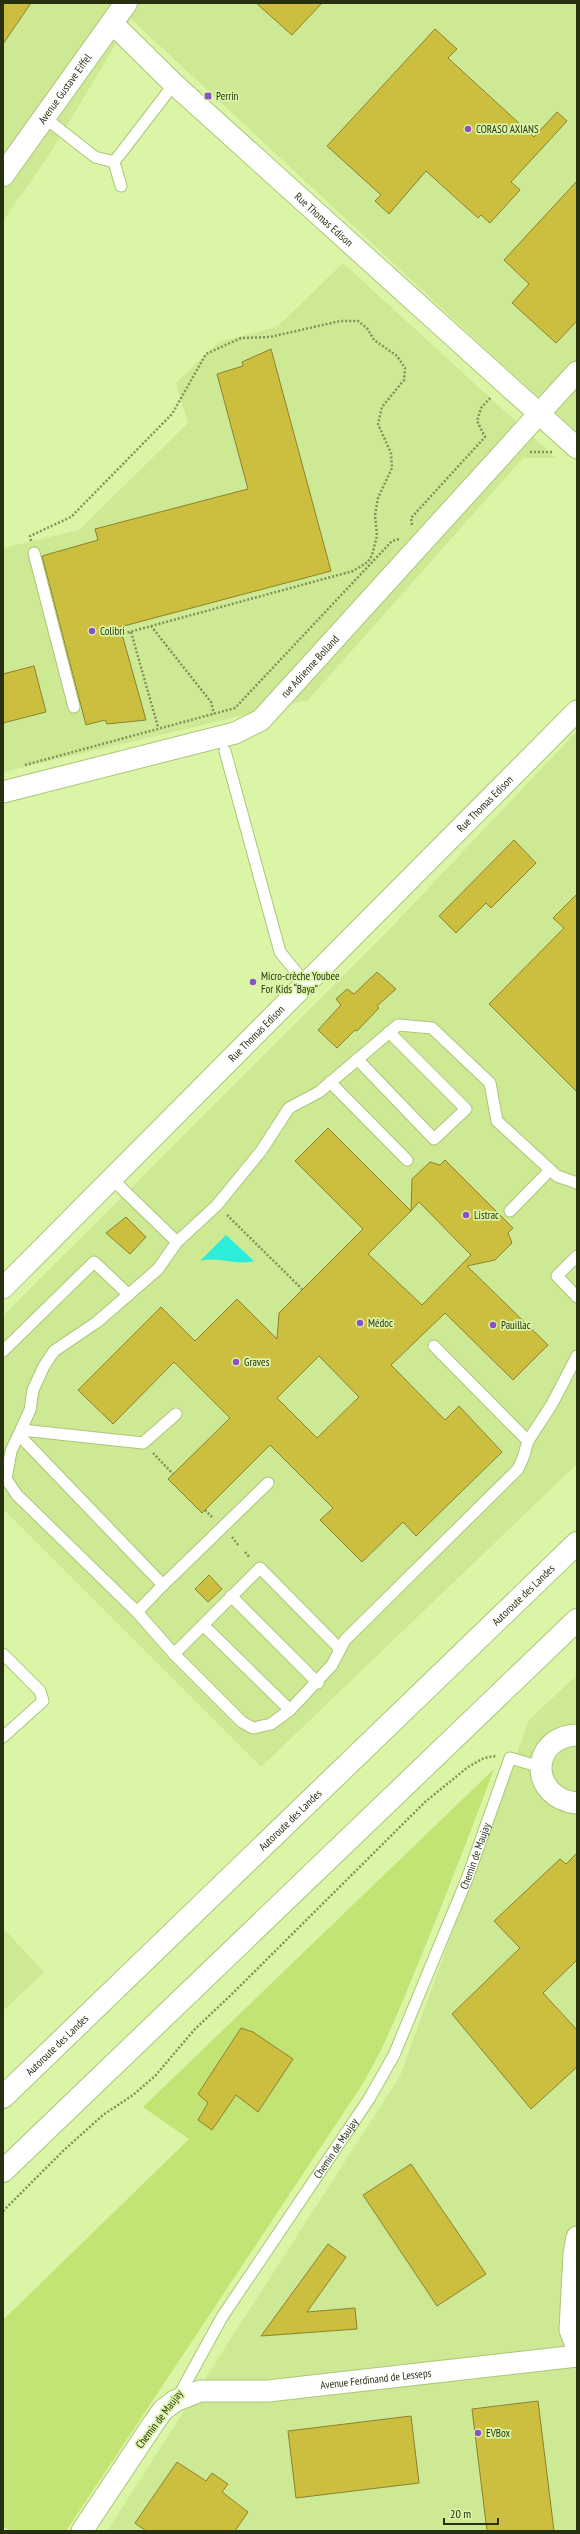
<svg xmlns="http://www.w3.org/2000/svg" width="580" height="2534" viewBox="0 0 580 2534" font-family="'PT Sans Narrow',sans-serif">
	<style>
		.built { fill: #cde993 }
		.green { fill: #c1e474 }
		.water { fill: #2cedd9 }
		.building { fill: #ccbf3f; stroke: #8b822e; fill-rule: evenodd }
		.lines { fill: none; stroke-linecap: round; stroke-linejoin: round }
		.service-casing { stroke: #acc679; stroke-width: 13 }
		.minor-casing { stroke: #acc679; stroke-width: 23 }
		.tertiary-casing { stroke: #acc679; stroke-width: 24 }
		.motorway-casing { stroke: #acc679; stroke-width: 24 }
		.path { stroke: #80925b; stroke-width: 2.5; stroke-dasharray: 2 2; stroke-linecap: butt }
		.service { stroke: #fff; stroke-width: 11 }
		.minor { stroke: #fff; stroke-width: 21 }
		.tertiary { stroke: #fff; stroke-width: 22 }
		.motorway { stroke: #fff; stroke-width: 22 }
		.poi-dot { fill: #8a50c7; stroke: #dbf5a7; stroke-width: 1.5 }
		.labels { text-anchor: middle; stroke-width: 3.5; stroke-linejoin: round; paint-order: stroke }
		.street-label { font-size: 11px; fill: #273011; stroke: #dbf5a7 }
		.poi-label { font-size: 11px; fill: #273011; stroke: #dbf5a7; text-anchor: start }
	</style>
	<rect width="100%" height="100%" fill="#dbf5a7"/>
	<g class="built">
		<polygon points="3,3 577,3 577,434 131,19 51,152 3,221"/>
		<polygon points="343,263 556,458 523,458 308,700 3,772 3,548 79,530 188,423 176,383 219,342 277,327"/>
		<polygon points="577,731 577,1464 261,1767 3,1509 3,1316 386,933"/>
		<polygon points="577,1675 577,2531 107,2531 400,2076 529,1720"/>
		<polygon points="3,1928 44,1972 3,2011"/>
	</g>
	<path class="green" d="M494,1769C470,1833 446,1896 420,1959C402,2002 385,2048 360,2088L66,2531H11L3,2527V2320L189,2139L143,2107Z"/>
	<path class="water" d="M226,1235L254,1261C236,1266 218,1256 200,1261Z"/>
	<g class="building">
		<polygon points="3,3 31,3 3,44"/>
		<polygon points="256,3 322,3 292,35"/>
		<polygon points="435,29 457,49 448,58 534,137 557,112 567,121 511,182 520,190 490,223 481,215 478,218 426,171 389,214 375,201 381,195 327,146"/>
		<polygon points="577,181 577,321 556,343 512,303 529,284 504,260"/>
		<polygon points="271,349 331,571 120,627 146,720 107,724 105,720 86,725 42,556 98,540 95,529 248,489 217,374 243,366 242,362"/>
		<polygon points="34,666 46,712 3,723 3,674"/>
		<polygon points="514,840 536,863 491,908 486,903 456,933 439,916"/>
		<polygon points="577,894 577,1092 489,1004 564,928 553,918"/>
		<polygon points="377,972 396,989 377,1006 379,1008 357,1031 355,1030 337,1048 318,1030 341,1005 336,999 347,989 354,994"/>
		<path d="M328,1128L411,1211L368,1254L422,1305L471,1255L419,1202L411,1211L412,1179L430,1162L440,1165L445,1160L513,1228L508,1233L512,1243L495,1260L467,1266L548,1345L513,1380L445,1313L391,1365L445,1420L459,1406L502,1452L416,1536L403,1522L362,1562L320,1520L333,1508L270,1445L202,1513L168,1479L230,1418L174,1362L113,1424L78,1390L161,1307L195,1341L237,1299L277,1339L279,1313L363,1229L295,1161ZM319,1356L359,1397L317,1438L277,1398Z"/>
		<polygon points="126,1217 146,1237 130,1254 106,1233"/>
		<polygon points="209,1575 222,1589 208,1602 195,1589"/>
		<polygon points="577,1853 577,1960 543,1993 577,2030 577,2067 531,2109 452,2014 520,1948 494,1921 560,1859 566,1864"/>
		<polygon points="241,2028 253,2032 293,2059 258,2112 236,2095 212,2130 198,2120 208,2103 198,2094"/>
		<polygon points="411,2164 486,2274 437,2306 363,2195"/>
		<polygon points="328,2244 346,2257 307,2312 355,2308 357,2329 261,2336"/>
		<polygon points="538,2401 554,2531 487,2531 472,2409"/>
		<polygon points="411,2416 419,2483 296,2498 288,2431"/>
		<polygon points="177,2462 206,2481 212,2473 228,2484 222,2492 248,2512 235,2531 146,2531 135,2523"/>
	</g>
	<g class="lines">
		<g class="service-casing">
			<g id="service">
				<polyline points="44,117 95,157 114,162"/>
				<polyline points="114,162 174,84"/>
				<polyline points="114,162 121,186"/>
				<polyline points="34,553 74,707"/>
				<polyline points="225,751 280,952 306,984"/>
				<polyline points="357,1059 434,1139 466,1109 389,1032"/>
				<polyline points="330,1082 407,1160"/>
				<polyline points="112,1179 177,1242"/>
				<polyline points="577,1183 557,1176 497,1121 490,1083 432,1028 398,1025 319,1092 289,1108 261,1151 217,1205 177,1242 158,1269 97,1322 54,1351 44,1366 33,1390 30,1410 11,1451 6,1479 17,1495 137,1612 174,1654 242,1722 253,1728 271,1724 290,1710 332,1665 345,1640 518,1469 523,1458 528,1441 552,1404 577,1356"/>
				<polyline points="510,1211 550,1170"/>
				<polyline points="577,1256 557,1276 577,1297"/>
				<polyline points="434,1346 528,1441"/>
				<polyline points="3,1351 94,1262 129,1295"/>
				<polyline points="22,1430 143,1443 176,1414"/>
				<polyline points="19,1435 163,1585 137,1612"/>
				<polyline points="163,1585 268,1483"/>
				<polyline points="231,1596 318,1683"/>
				<polyline points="3,1654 40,1691 43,1701 3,1737"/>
				<polyline points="174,1654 203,1625"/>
				<polyline points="290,1710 203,1625 260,1568 340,1649"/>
				<path id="s1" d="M177,2399L222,2317L369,2099L394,2055L467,1879L510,1758L541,1767"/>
			</g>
		</g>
		<g class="minor-casing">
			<g id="minor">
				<path id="s2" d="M112,23L174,84L577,448"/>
				<path id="s3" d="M3,792L235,733L261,720L577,372"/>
				<path id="s4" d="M3,1288L577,711"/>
				<path d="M577,1735C529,1737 529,1798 577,1803"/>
				<polyline points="577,2237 574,2254 570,2330 577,2348"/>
				<path id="s5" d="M82,2531L153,2424L163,2410L175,2401L200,2391H268L577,2356"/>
			</g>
		</g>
		<g class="tertiary-casing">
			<g id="tertiary">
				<path id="s6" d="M3,175L126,3"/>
			</g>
		</g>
		<g class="motorway-casing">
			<g id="motorway">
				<path id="s7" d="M3,2097L577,1543"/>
				<polyline points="3,2171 577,1620"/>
			</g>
		</g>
		<g class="path">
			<polyline points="530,452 553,452"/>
			<polyline points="412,525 411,518 485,437 477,421 481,408 491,397"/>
			<polyline points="31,541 30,536 71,517 172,414 206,354 241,338 270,337 340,321 358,321 367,328 374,340 397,356 405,368 404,380 382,407 378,424 391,453 392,468 378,498 375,515 377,536 372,555 368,562 353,571 122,634"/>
			<polyline points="151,626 211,702 214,714"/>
			<polyline points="131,632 158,727"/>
			<polyline points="25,765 235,708 392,541 399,539"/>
			<polyline points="227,1215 302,1289"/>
			<polyline points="153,1453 173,1474"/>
			<polyline points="205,1510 213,1518"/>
			<polyline points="232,1537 239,1546"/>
			<polyline points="245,1552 250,1558"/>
			<polyline points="3,2211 63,2151 103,2115 133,2095 155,2076 195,2029 232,1994 425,1802 468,1767 484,1758 496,1756"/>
		</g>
		<use href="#service" class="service"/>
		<use href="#minor" class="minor"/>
		<use href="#tertiary" class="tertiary"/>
		<use href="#motorway" class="motorway"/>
	</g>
	<g class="poi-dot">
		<rect x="204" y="92" width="8" height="8" rx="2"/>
		<circle cx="468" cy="129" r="4"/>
		<circle cx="92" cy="631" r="4"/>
		<circle cx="253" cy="982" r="4"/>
		<circle cx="466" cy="1215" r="4"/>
		<circle cx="360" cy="1323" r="4"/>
		<circle cx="493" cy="1325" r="4"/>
		<circle cx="236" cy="1362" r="4"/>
		<circle cx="478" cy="2433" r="4"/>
	</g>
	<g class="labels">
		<g class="street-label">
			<text dy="4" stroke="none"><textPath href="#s6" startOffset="106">Avenue Gustave Eiffel</textPath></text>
			<text dy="4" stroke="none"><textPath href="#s2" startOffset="289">Rue Thomas Edison</textPath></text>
			<text dy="4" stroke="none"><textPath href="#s3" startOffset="341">rue Adrienne Bolland</textPath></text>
			<text dy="4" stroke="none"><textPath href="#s4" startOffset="683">Rue Thomas Edison</textPath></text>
			<text dy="4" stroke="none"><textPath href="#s4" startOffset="359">Rue Thomas Edison</textPath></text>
			<text dy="4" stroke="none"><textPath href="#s7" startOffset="723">Autoroute des Landes</textPath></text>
			<text dy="4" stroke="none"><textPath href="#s7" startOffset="399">Autoroute des Landes</textPath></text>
			<text dy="4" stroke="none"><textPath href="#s1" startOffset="622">Chemin de Maujay</textPath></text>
			<text dy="4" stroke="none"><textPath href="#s7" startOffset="75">Autoroute des Landes</textPath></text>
			<text dy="4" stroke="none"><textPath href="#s1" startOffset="297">Chemin de Maujay</textPath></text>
			<text dy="4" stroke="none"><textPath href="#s5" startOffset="364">Avenue Ferdinand de Lesseps</textPath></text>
			<text transform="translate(159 2419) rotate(-53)" y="4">Chemin de Maujay</text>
		</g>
		<g class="poi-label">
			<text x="216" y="100">Perrin</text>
			<text x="476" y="133">CORASO AXIANS</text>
			<text x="100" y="635">Colibri</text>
			<text x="261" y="980">Micro-crèche Youbee<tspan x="261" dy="13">For Kids “Baya”</tspan></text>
			<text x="474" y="1219">Listrac</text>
			<text x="368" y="1327">Médoc</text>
			<text x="501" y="1329">Pauillac</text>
			<text x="244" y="1366">Graves</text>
			<text x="486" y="2437">EVBox</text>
		</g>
	</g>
	<rect width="580" height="2534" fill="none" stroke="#273011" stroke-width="8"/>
	<path d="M444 2518v6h54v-6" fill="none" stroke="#273011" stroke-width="2"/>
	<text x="450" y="2518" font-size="12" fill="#273011" stroke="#dbf5a7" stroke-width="3" paint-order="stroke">20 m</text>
</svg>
